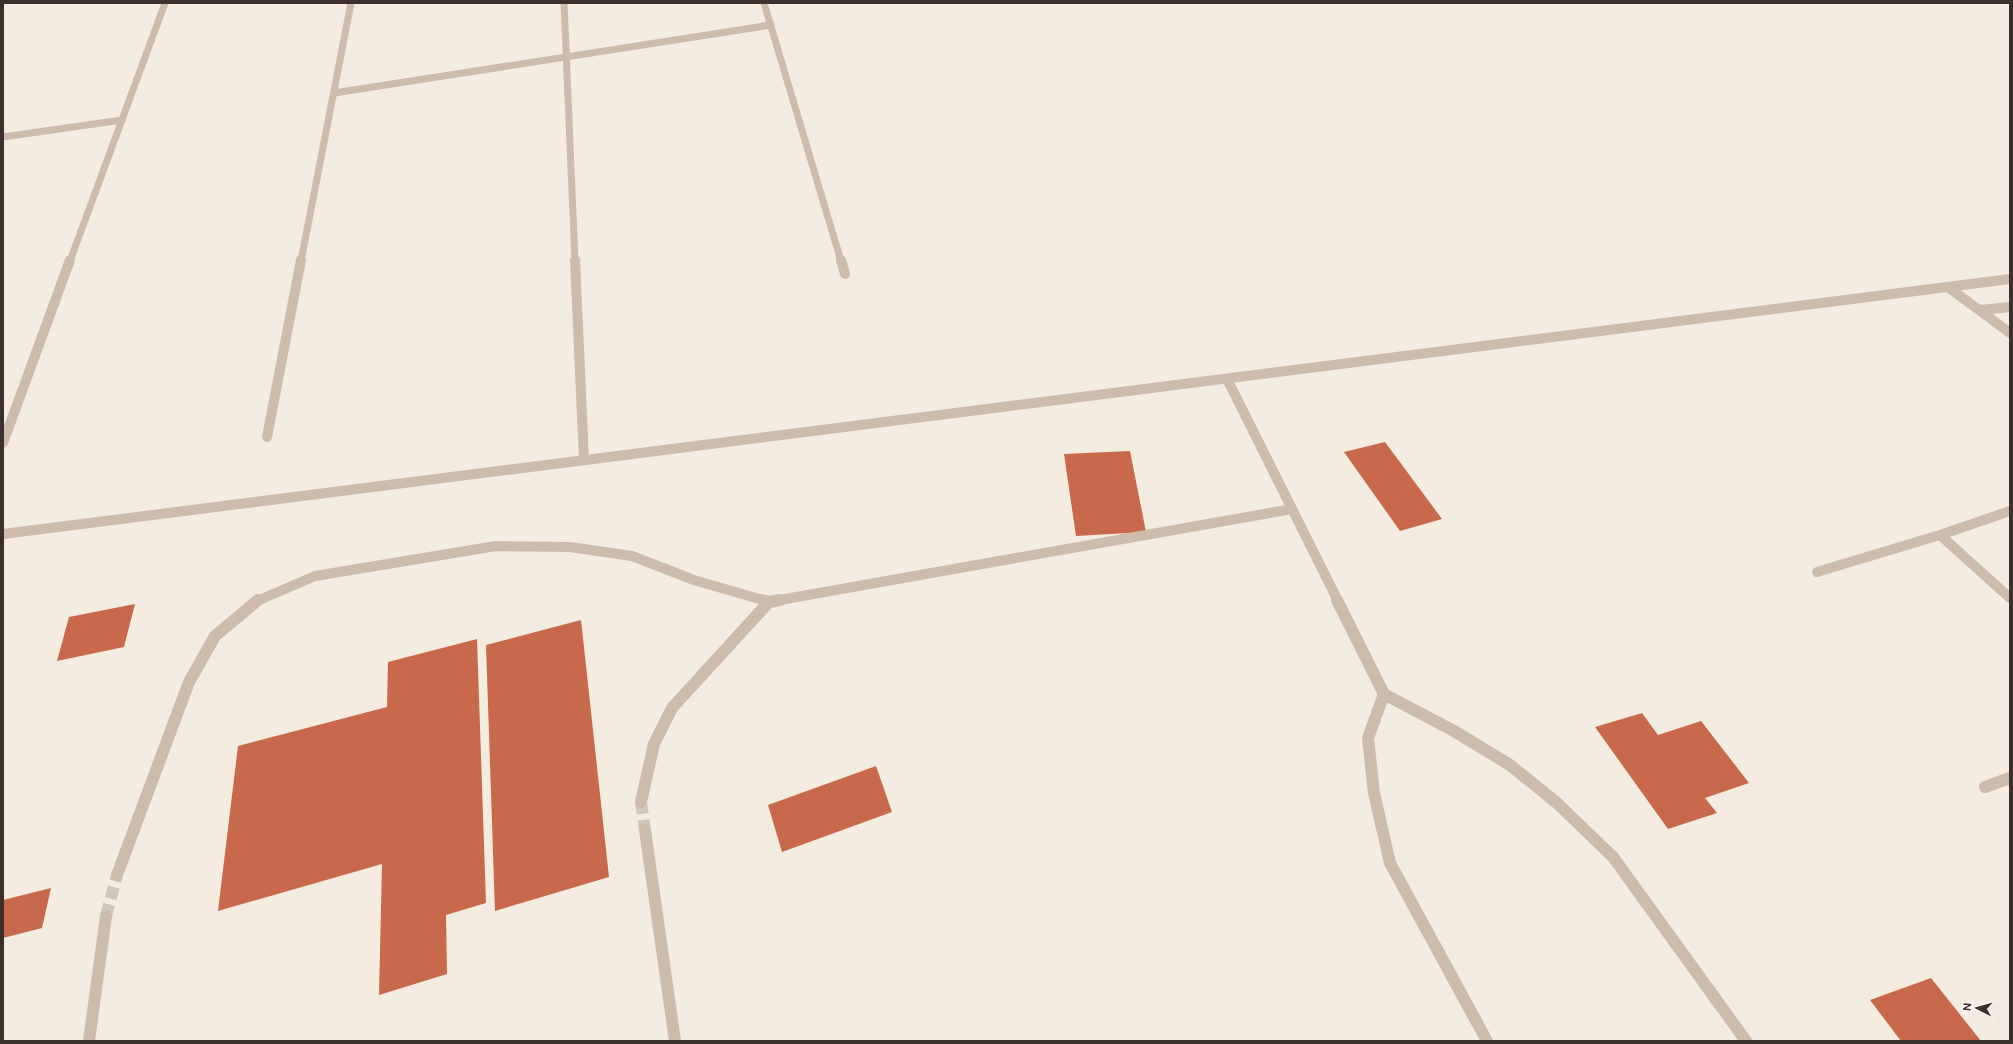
<svg xmlns="http://www.w3.org/2000/svg" width="2013" height="1044" viewBox="0 0 2013 1044" font-family="'DM Sans',sans-serif">
	<style>
		.building { fill: #c8694b }
		.lines { fill: none; stroke-linecap: round; stroke-linejoin: round }
		.minor-tunnel { stroke: #cfc6bd; stroke-width: 12; stroke-dasharray: 12 6; stroke-linecap: butt }
		.minor-far2 { stroke: #cdbbac; stroke-width: 7 }
		.minor-far1 { stroke: #cdbbac; stroke-width: 10 }
		.minor { stroke: #cdbbac; stroke-width: 12 }
	</style>
	<rect width="100%" height="100%" fill="#f4ebe1"/>
	<g class="building">
		<polygon points="1385,442 1442,519 1400,531 1344,452"/>
		<polygon points="1130,451 1146,532 1076,536 1064,454"/>
		<polygon points="135,604 124,647 57,661 69,617"/>
		<polygon points="581,620 609,877 495,911 486,645"/>
		<polygon points="477,639 486,903 446,915 447,974 379,995 382,864 218,911 238,746 387,707 388,662"/>
		<polygon points="1642,713 1658,735 1701,721 1749,783 1705,798 1717,813 1668,829 1595,727"/>
		<polygon points="876,766 892,812 782,852 768,805"/>
		<polygon points="51,888 42,928 3,938 3,900"/>
		<polygon points="1931,978 1981,1041 1901,1041 1870,1000"/>
	</g>
	<g class="lines">
		<g class="minor-tunnel">
			<polyline points="641,802 645,830"/>
			<polyline points="106,916 117,875"/>
		</g>
		<g class="minor-far2">
			<polyline points="564,3 575,261"/>
			<polyline points="764,3 841,261"/>
			<polyline points="334,93 771,25"/>
			<polyline points="3,137 122,120"/>
			<polyline points="70,261 165,3"/>
			<polyline points="301,261 351,3"/>
		</g>
		<g class="minor-far1">
			<polyline points="575,260 584,460"/>
			<polyline points="841,260 845,274"/>
			<polyline points="1948,287 2010,333"/>
			<polyline points="1980,310 2010,307"/>
			<polyline points="1227,379 1338,601"/>
			<polyline points="267,437 301,260"/>
			<polyline points="3,443 70,260"/>
			<polyline points="3,534 2010,279"/>
			<polyline points="1940,535 2010,598"/>
			<polyline points="1817,572 1940,535 2010,511"/>
			<polyline points="257,601 315,576 496,546 570,547 632,556 694,580 766,601"/>
			<polyline points="774,601 1292,509"/>
		</g>
		<g class="minor">
			<polyline points="762,600 769,602 780,600"/>
			<polyline points="1337,600 1384,694 1454,731 1510,765 1557,803 1613,857 1746,1041"/>
			<polyline points="1384,694 1368,738 1374,793 1390,863 1487,1041"/>
			<polyline points="1985,787 2010,778"/>
			<polyline points="641,802 654,744 672,708 769,602"/>
			<polyline points="645,830 675,1041"/>
			<polyline points="117,875 189,682 215,636 258,600"/>
			<polyline points="89,1041 106,916"/>
		</g>
	</g>
	<rect width="2013" height="1044" fill="none" stroke="#3b302b" stroke-width="8"/>
	<g transform="translate(1977 1008) rotate(276)" stroke="#fbf5ee" stroke-width="3" paint-order="stroke">
	<path d="M0-3L7 15L0 10L-7 15Z" fill="#3b302b"/>
	<text y="-6" font-size="11" font-weight="bold" text-anchor="middle" fill="#3b302b">N</text>
	</g>
</svg>
